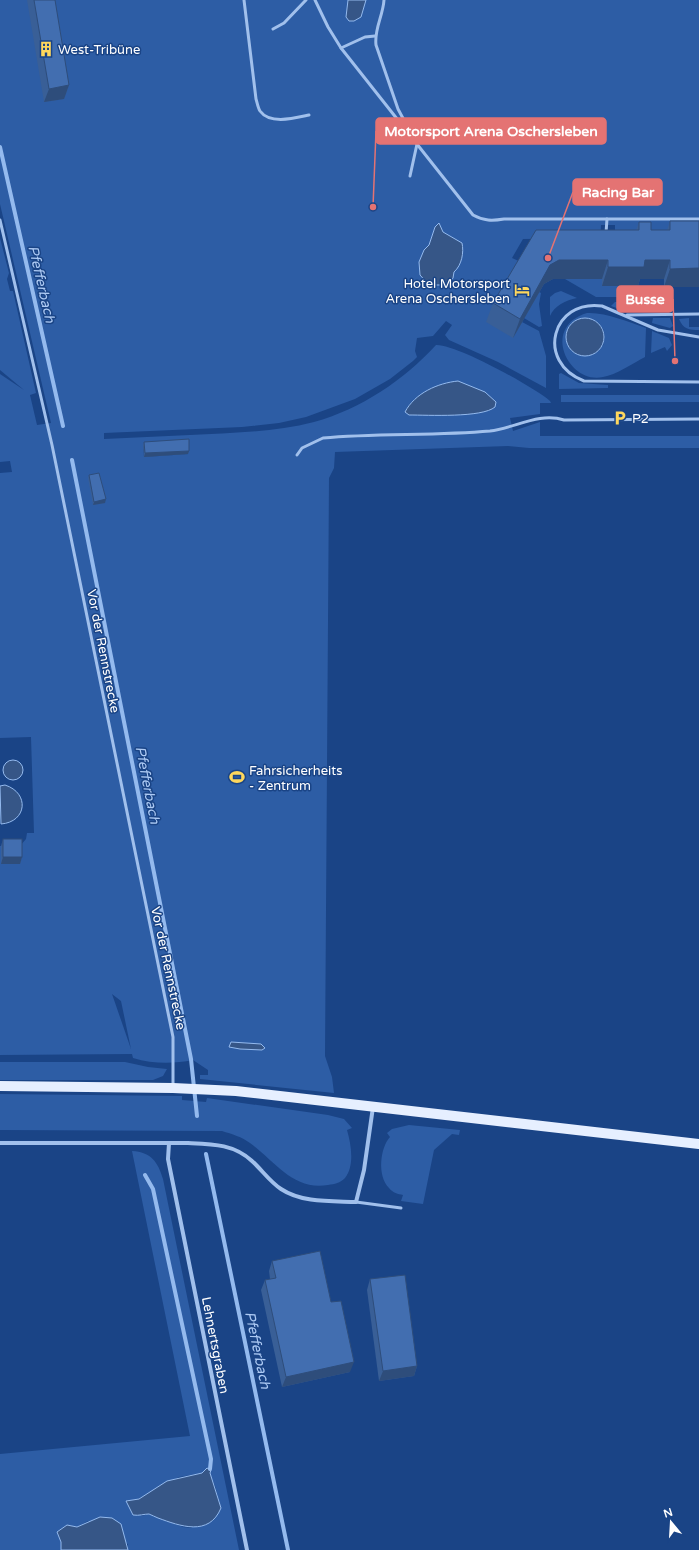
<svg xmlns="http://www.w3.org/2000/svg" width="699" height="1550" viewBox="0 0 699 1550" font-family="'Varela Round',sans-serif">
	<style>
		.green { fill: #2d5da5; fill-rule: evenodd }
		.water { fill: #365687; stroke: #94baee }
		.lines { fill: none; stroke-linecap: round; stroke-linejoin: round }
		.stream { stroke: #94baee; stroke-width: 4 }
		.lane { stroke: #a1c0ec; stroke-width: 3 }
		.street { stroke: #a1c0ec; stroke-width: 4 }
		.primary { stroke: #e6efff; stroke-width: 10 }
		.wall { fill: #395f97 }
		.shaded-wall { fill: #2e4d7b }
		.building { fill: #426eb0; stroke: #2e4d7b }
		.labels { text-anchor: middle; stroke-width: 3; stroke-linejoin: round; paint-order: stroke }
		.poi-label { font-size: 13px; fill: #fff; stroke: #1a4486; text-anchor: start }
		.street-label { font-size: 13px; fill: #fff; stroke: #1a4486 }
		.water-label { font-size: 14px; font-style: italic; fill: #adcaf4; stroke: #1a4486 }
		.leader { fill: none; stroke: #e47373; stroke-width: 1.5 }
		.callout-dot { fill: #e47373; stroke: #1a4486; stroke-width: 1.5 }
		.callout { fill: #e47373; stroke: #e47373; stroke-width: 1.5 }
		.callout-label { font-size: 14px; text-anchor: middle; font-weight: bold; fill: #fff }
	</style>
	<rect width="100%" height="100%" fill="#1a4486"/>
	<g class="green">
		<path d="M0,0H699V231L615,232V225H601L600,248L594,238L523,239L512,258L521,262L513,337L522,322L539,331L546,356V388L498,362L449,340L445,335L452,325L446,321L433,336L417,338L415,351L417,357L413,361L390,379L355,399L306,417L279,423L242,427L104,433V439C140,437 176,436 211,434C246,432 280,431 314,422C361,409 404,380 436,345C456,344 534,387 550,401L551,403H540V414L510,418L513,431L540,422V436H699V448H529L508,446L335,452L334,468L329,478L325,1056L332,1077L334,1093L200,1079V1075H208V1070L193,1060C173,1064 153,1064 133,1058L132,1054L0,1055V846H20L26,839L27,833H34L31,737L0,738V473L12,472L10,461L0,462V374L24,390L0,370V238L9,273L7,279L10,291H13L36,393L30,395L37,425L51,423L0,204ZM406,412H478L409,415ZM143,445L188,454L144,457ZM112,994L121,1001L131,1049Z"/>
		<polygon points="565,279 602,279 602,286 624,286 624,297 596,297"/>
		<path d="M561,291L577,298C566,300 554,306 550,316V297L555,293Z"/>
		<polygon points="539,292 541,293 539,304 542,326 539,327 524,318"/>
		<polygon points="615,302 626,302 630,310 625,311 611,306"/>
		<path d="M587,313C605,312 629,322 646,328L645,357C633,363 616,375 603,377C569,385 540,327 587,313ZM580,319C597,322 609,324 603,346L570,326Z"/>
		<polygon points="653,318 670,318 673,326 670,328 652,323"/>
		<path d="M689,318V327H699V330C689,330 683,329 679,319Z"/>
		<polygon points="652,331 669,338 672,345 667,351 665,347 651,353"/>
		<polygon points="561,373 579,383 608,385 608,388 559,389 559,374"/>
		<rect x="561" y="395" width="138" height="7"/>
		<polygon points="0,1062 125,1062 148,1067 167,1069 163,1076 153,1080 0,1080"/>
		<path d="M0,1094L182,1096V1100L206,1102L207,1098L328,1115L344,1119L352,1128L347,1130C351,1144 355,1165 345,1178C340,1183 335,1184 328,1185C293,1191 275,1161 250,1143C242,1137 232,1134 222,1131L0,1130Z"/>
		<path d="M409,1125L460,1130L459,1135L452,1134L434,1150L423,1204L401,1201L403,1195C398,1194 393,1193 389,1188C377,1176 380,1148 390,1137L387,1133L392,1129Z"/>
		<path d="M132,1151C151,1152 158,1162 163,1179L239,1550H128V1544L88,1521L77,1527L67,1525L57,1532L61,1542V1550H0V1454L190,1436ZM207,1468L215,1486L221,1508L191,1528L183,1527L148,1514L142,1516L126,1501L138,1499L179,1477L202,1473Z"/>
	</g>
	<g class="water">
		<polygon points="348,0 366,0 361,17 354,21 349,21 346,17"/>
		<path d="M439,223L443,232L462,243C464,252 462,265 454,272L453,278L448,285H429L420,275L419,262L424,250L429,245L435,227Z"/>
		<circle cx="585" cy="337" r="19"/>
		<path d="M458,381L485,392L496,402L495,407C482,418 428,415 409,415L405,412C415,393 438,383 458,381Z"/>
		<circle cx="13" cy="770" r="10"/>
		<path d="M5,785C30,793 27,822 1,824L0,786Z"/>
		<polygon points="231,1042 261,1044 265,1048 262,1050 240,1049 229,1047"/>
		<path d="M207,1468L211,1470L210,1473L221,1508C209,1537 180,1526 158,1518C155,1517 152,1515 149,1514C144,1514 139,1516 133,1515L126,1501L139,1499L167,1481L202,1473Z"/>
		<polygon points="100,1517 112,1518 121,1524 128,1550 61,1550 61,1542 57,1532 67,1525 77,1527"/>
	</g>
	<g class="lines">
		<g class="stream">
			<polyline points="0,147 63,426"/>
			<polyline points="72,460 191,1059 197,1116"/>
			<polyline points="206,1154 288,1550"/>
			<polyline points="145,1175 153,1189 211,1459 210,1469"/>
		</g>
		<g class="lane">
			<path d="M244,0L256,99C257,102 258,108 260,111C270,125 295,118 309,115"/>
			<path d="M315,0L328,27L341,48L473,215C484,221 492,221 504,219H699"/>
			<path d="M384,0C383,16 374,29 376,45L398,109L413,137"/>
			<polyline points="273,29 284,23 306,0"/>
			<polyline points="341,48 365,37 375,36"/>
			<polyline points="410,176 417,144"/>
			<polyline points="0,220 52,445 173,1037 173,1086"/>
			<polyline points="606,233 607,219"/>
			<polyline points="627,315 699,314"/>
			<path d="M699,337L658,330L602,306C552,299 535,362 584,381L699,382"/>
			<path d="M297,455L302,448L323,438C378,433 434,436 490,431C515,428 539,412 564,420L699,419"/>
			<polyline points="356,1202 401,1208"/>
		</g>
		<g class="street">
			<path d="M0,1143H188C212,1144 234,1144 252,1161C262,1170 270,1182 281,1189C302,1203 331,1201 356,1202L364,1170L373,1107"/>
			<polyline points="169,1143 168,1159 247,1550"/>
		</g>
		<polyline class="primary" points="0,1086 173,1088 236,1091 699,1144"/>
	</g>
	<g class="wall">
		<polygon points="27,0 55,0 69,85 64,99 44,102"/>
		<polygon points="670,221 699,221 664,287 664,279 640,279 638,286 602,286 602,279 553,279 544,284 513,338 486,322 493,303 636,230 639,222 651,230 667,230"/>
		<polygon points="144,442 189,451 188,454 144,457 143,445"/>
		<polygon points="89,475 105,503 93,505 88,478"/>
		<polygon points="3,839 22,857 20,864 1,864 1,846"/>
		<polygon points="272,1261 331,1302 350,1372 282,1387 261,1290 265,1280 270,1279 269,1271"/>
		<polygon points="370,1279 417,1366 414,1376 379,1381 367,1290"/>
	</g>
	<g class="shaded-wall">
		<polygon points="69,85 64,99 44,102 49,89"/>
		<polygon points="559,260 608,260 602,279 553,279 544,284 513,338 520,319 550,265"/>
		<polygon points="645,260 670,260 664,279 640,279 638,286 602,286 608,267"/>
		<polygon points="699,268 699,287 664,287 670,269"/>
		<polygon points="189,451 188,454 144,457 145,453"/>
		<polygon points="106,499 105,503 93,505 94,502"/>
		<polygon points="3,857 22,857 20,864 1,864"/>
		<polygon points="354,1362 350,1372 282,1387 286,1377"/>
		<polygon points="417,1366 414,1376 379,1381 383,1371"/>
	</g>
	<g class="building">
		<polygon points="34,0 55,0 69,85 49,89"/>
		<polygon points="670,221 699,221 699,268 670,269 670,260 645,260 644,267 608,267 608,260 559,260 550,265 520,319 493,303 536,230 639,230 639,222 651,222 651,230 670,230"/>
		<polygon points="189,439 189,451 145,453 144,442"/>
		<polygon points="99,473 106,499 94,502 89,475"/>
		<rect x="3" y="839" width="19" height="18"/>
		<polygon points="320,1251 331,1302 341,1301 354,1362 286,1377 265,1280 276,1278 272,1261"/>
		<polygon points="405,1275 417,1366 383,1371 370,1279"/>
	</g>
	<defs>
		<g id="building-bare" transform="scale(1.2)"><path d="M-4-6H4V6H1V3H-1V6H-4ZM-2.5-4.3h1.7v1.8h-1.7ZM.8-4.3h1.7v1.8H.8ZM-2.5-1h1.7V.8h-1.7ZM.8-1h1.7V.8H.8Z" fill="#fed75d" stroke="#1a4486" stroke-width="2.5" paint-order="stroke"/></g>
		<g id="hotel-bare" transform="scale(1.2)"><path d="M-6-4.5h1.5V1H6V5H4.5V3h-9V5H-6ZM-4 0a1.8 1.8 0 1 1 3.6 0ZM.5 0V-2.5h3Q6-2.5 6 0Z" fill="#fed75d" stroke="#1a4486" stroke-width="2.5" paint-order="stroke"/></g>
		<g id="parking-bare" transform="scale(1.2)"><path d="M-3.5-5.5H1a3.5 3.5 0 0 1 0 7H-1V5.5H-3.5ZM-1-3.4V-.6H.8a1.4 1.4 0 0 0 0-2.8Z" fill="#fed75d" stroke="#1a4486" stroke-width="2.5" paint-order="stroke"/></g>
		<g id="stadium-bare" transform="scale(1.2)"><path d="M0-5a6.5 5 0 1 0 0 10a6.5 5 0 1 0 0-10ZM-3.5-1.8h7v3.6h-7Z" fill="#fed75d" stroke="#1a4486" stroke-width="2.5" paint-order="stroke"/></g>
	</defs>
	<g fill-rule="evenodd">
		<use href="#building-bare" x="46" y="49"/>
		<use href="#hotel-bare" x="522" y="290"/>
		<use href="#parking-bare" x="620" y="418"/>
		<use href="#stadium-bare" x="237" y="777"/>
	</g>
	<g class="labels">
		<g class="poi-label">
			<text x="58" y="54">West-Tribüne</text>
			<text x="510" y="288" text-anchor="end">Hotel Motorsport<tspan x="510" dy="15">Arena Oschersleben</tspan></text>
			<text x="632" y="423">P2</text>
			<text x="249" y="775">Fahrsicherheits<tspan x="249" dy="15">- Zentrum</tspan></text>
		</g>
		<g class="street-label">
			<text transform="translate(104 651) rotate(79)" y="5">Vor der Rennstrecke</text>
			<text transform="translate(169 968) rotate(78)" y="5">Vor der Rennstrecke</text>
			<text transform="translate(216 1345) rotate(79)" y="5">Lehnertsgraben</text>
		</g>
		<g class="water-label">
			<text transform="translate(42 284) rotate(77)" y="5">Pfefferbach</text>
			<text transform="translate(148 785) rotate(79)" y="5">Pfefferbach</text>
			<text transform="translate(258 1350) rotate(78)" y="5">Pfefferbach</text>
		</g>
	</g>
	<path class="leader" d="M373 207L376 131M548 258L573 192M675 361L673 299"/>
	<g class="callout-dot">
		<circle cx="373" cy="207" r="4"/>
		<circle cx="548" cy="258" r="4"/>
		<circle cx="675" cy="361" r="4"/>
	</g>
	<g class="callout">
		<rect x="376" y="118" width="230" height="26" rx="4"/>
		<rect x="573" y="179" width="89" height="26" rx="4"/>
		<rect x="617" y="286" width="56" height="26" rx="4"/>
	</g>
	<g class="callout-label">
		<text x="491" y="136">Motorsport Arena Oschersleben</text>
		<text x="618" y="197">Racing Bar</text>
		<text x="645" y="304">Busse</text>
	</g>
	<g transform="translate(671 1522) rotate(342)" stroke="#1a4486" stroke-width="3" paint-order="stroke">
	<path d="M0-3L7 15L0 10L-7 15Z" fill="#ffffff"/>
	<text y="-6" font-size="11" font-weight="bold" text-anchor="middle" fill="#ffffff">N</text>
	</g>
</svg>
